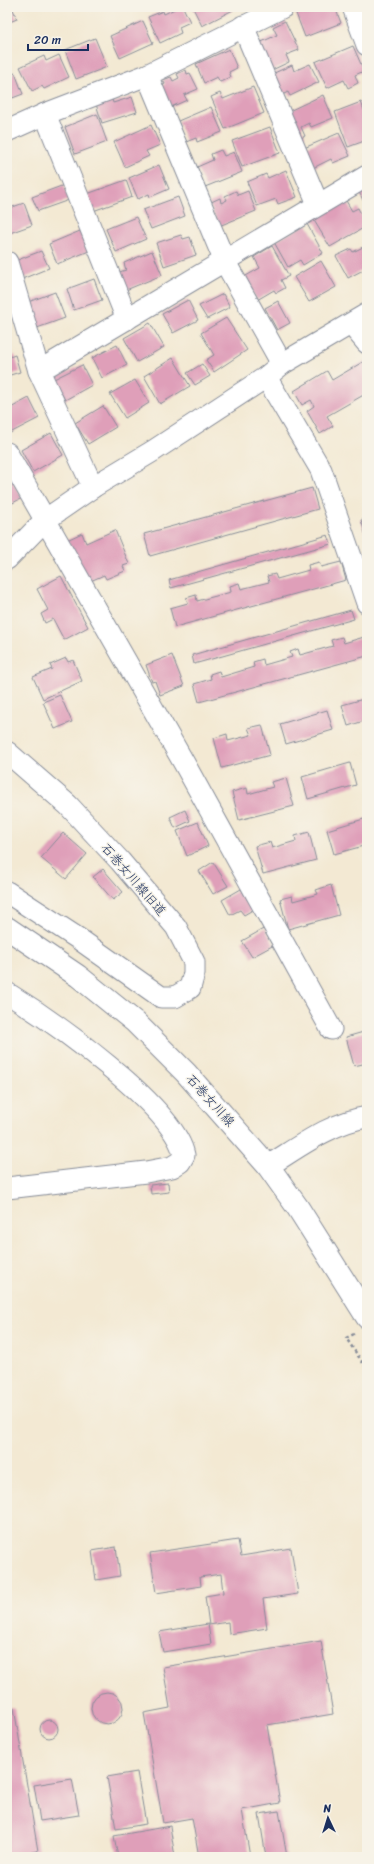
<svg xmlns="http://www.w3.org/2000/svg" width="374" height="1864" viewBox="0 0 374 1864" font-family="Sriracha,'Klee One',sans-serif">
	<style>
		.building { fill: #df9fb9 }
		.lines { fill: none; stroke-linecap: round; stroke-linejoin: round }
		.minor-casing { stroke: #878c98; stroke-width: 23 }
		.major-casing { stroke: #878c98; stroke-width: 24 }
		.path { stroke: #878c98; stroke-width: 2.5; stroke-dasharray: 3 3; stroke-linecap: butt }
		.minor { stroke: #fff; stroke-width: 21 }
		.major { stroke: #fff; stroke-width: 22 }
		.labels { text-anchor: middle; stroke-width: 3; stroke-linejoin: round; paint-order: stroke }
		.street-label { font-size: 13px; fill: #1b2f5e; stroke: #f7f3e8 }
	</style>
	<rect width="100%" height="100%" fill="#f7f3e8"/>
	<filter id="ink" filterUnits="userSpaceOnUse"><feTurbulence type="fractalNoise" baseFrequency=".025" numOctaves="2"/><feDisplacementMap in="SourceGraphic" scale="8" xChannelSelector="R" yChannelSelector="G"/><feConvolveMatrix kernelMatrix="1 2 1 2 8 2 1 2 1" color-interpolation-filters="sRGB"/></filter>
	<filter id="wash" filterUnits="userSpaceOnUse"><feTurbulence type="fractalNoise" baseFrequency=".012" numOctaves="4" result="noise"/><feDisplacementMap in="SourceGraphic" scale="16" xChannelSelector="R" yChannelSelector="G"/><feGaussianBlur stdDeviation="0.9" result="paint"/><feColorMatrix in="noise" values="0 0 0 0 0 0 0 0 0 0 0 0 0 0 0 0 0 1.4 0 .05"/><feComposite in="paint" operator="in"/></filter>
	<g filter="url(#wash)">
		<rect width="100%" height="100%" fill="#f3e9d3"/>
		<g id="blocks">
			<g class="building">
				<polygon points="7,7 12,7 17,19 7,23"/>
				<polygon points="179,7 183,7 190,22 179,27 181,33 160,43 148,17 163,11 164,14"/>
				<polygon points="194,7 232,7 233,10 202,26 193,8"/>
				<polygon points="305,7 335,7 341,23 305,37 295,11"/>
				<polygon points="143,21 153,43 120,58 110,36"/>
				<polygon points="285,21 299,50 286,55 289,62 270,71 257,44 277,35 273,27"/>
				<polygon points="95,38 107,67 76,79 65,50"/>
				<polygon points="353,46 364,71 355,75 358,83 348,88 344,80 327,88 315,62"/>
				<polygon points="229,49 237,68 229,72 231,77 220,82 217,77 204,83 196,64"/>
				<polygon points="59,55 69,77 44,89 42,86 32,91 20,67 44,56 46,61"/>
				<polygon points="310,64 319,82 290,96 288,92 282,95 272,74 292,65 294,71"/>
				<polygon points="186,70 187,74 190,73 198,89 184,95 187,100 171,107 162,86 165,84 163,80 171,77 173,81 179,78 177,74"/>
				<polygon points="15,73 23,94 7,100 7,76"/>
				<polygon points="253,87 264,113 225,129 211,97 220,93 223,99"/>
				<polygon points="323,95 333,118 311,127 309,123 301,127 305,136 299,139 287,112"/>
				<polygon points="132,97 137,112 102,123 96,104 112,99 113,103"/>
				<polygon points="361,102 364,110 367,109 367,140 348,147 335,112"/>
				<polygon points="211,107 222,132 197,142 196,138 186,142 178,121"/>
				<polygon points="97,114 107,142 75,154 65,127"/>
				<polygon points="151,125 160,145 146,151 149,156 125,167 114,142"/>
				<polygon points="270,127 280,153 242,167 232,141"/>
				<polygon points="339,133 350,156 333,163 331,159 313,168 304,148"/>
				<polygon points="221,150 224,156 234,152 242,172 205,187 197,167 213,160 211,154"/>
				<polygon points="159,165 169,189 150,197 149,194 138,199 129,178"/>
				<polygon points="286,170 297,197 278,204 276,199 257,206 247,182 266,174 268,178"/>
				<polygon points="126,180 132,197 93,211 87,194"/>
				<polygon points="64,185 69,200 38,211 32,197"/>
				<polygon points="367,188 367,208 359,192"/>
				<polygon points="236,191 238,195 248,191 256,211 219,226 209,203 220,198 221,203 227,200 225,196"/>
				<polygon points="178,197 185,216 151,229 143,210"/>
				<polygon points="345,199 352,211 358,208 367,226 330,247 312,217"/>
				<polygon points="24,203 32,225 7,234 7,209"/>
				<polygon points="136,217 146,239 116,252 106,229"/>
				<polygon points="307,224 323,253 303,265 300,260 288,267 274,242"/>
				<polygon points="80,231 89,251 57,264 49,244"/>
				<polygon points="181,235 183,239 190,237 196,255 164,266 156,243"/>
				<polygon points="367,245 367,264 363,266 365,269 348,278 336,256 351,249 353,252"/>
				<polygon points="272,246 289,276 281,280 285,288 276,293 274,290 257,300 244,277 260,268 254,257"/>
				<polygon points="41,251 49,268 22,279 15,261"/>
				<polygon points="152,251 162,275 126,290 119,272 126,270 124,263"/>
				<polygon points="321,261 336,287 309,302 294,277"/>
				<polygon points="94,279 102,300 74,310 67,289"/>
				<polygon points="55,292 65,318 37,328 28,302"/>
				<polygon points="223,294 230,307 207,319 199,306"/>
				<polygon points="188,300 198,320 173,333 162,314"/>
				<polygon points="278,301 290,323 277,330 265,308"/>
				<polygon points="226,318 247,350 214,372 206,360 214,355 201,333"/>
				<polygon points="150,323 164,347 137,362 124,338"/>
				<polygon points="117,345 127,365 102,378 92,358"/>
				<polygon points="15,355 20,372 7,376 7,358"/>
				<polygon points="173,358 190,386 160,404 144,376"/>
				<polygon points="366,360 367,393 327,416 333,426 320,434 307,411 314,406 311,400 302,405 294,391 327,371 332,380"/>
				<polygon points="202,364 210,376 195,385 187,373"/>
				<polygon points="82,365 92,385 65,400 54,379"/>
				<polygon points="135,380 149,403 125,418 110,394"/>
				<polygon points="29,398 39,418 10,433 7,427 7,410"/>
				<polygon points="103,406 116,427 88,444 75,423"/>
				<polygon points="51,433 63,455 33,472 21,450"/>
				<polygon points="7,472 22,498 7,506"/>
				<polygon points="312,488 318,509 150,556 144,534"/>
				<polygon points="367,519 367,539 361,520"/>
				<polygon points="115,530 129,564 123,566 125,571 106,579 104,575 86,583 67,540 82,533 86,543"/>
				<polygon points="328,535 331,544 171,588 169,580"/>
				<polygon points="319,562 321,567 341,562 346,580 175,627 170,608 188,603 186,598 196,595 197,601 231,592 230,586 239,583 241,589 269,582 267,576 275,574 277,579 309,570 308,565"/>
				<polygon points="61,576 88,627 64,640 53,619 45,623 41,614 48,610 37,589"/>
				<polygon points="351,610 354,619 194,664 192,655"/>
				<polygon points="342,637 344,643 364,637 367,656 199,702 194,684 211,679 210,674 219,671 221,677 254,667 253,662 263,659 264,665 292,657 290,652 298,649 300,655 333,646 331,640"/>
				<polygon points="172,655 184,686 160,695 155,681 152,682 146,665"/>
				<polygon points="66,658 68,662 73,660 82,681 43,699 33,677 52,669 50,665"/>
				<polygon points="60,695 72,722 55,729 43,702"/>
				<polygon points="367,698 367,720 348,726 342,705"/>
				<polygon points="327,710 333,730 286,744 280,724"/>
				<polygon points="262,725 270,755 222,768 214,738 227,734 228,741 251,735 248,728"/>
				<polygon points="350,763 356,785 308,799 302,777"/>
				<polygon points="286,778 294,806 239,820 232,792 247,788 248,794 273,787 271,782"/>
				<polygon points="185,810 190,821 175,828 170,817"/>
				<polygon points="367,818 367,845 334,854 327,830"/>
				<polygon points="198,822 208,846 187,856 177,831"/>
				<polygon points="309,832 316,860 263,874 255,846 270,842 272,848 296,841 295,836"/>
				<polygon points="63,833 87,854 66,879 41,858"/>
				<polygon points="213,862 228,886 213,894 199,871"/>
				<polygon points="103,869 123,892 113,900 93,877"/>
				<polygon points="331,885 339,915 288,929 280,899 292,896 293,901 318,894 316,890"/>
				<polygon points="241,889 248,901 250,899 256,908 244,915 240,910 230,915 222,900"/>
				<polygon points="265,928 274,945 252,957 242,941"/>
				<polygon points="367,1031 367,1063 354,1066 346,1037"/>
				<polygon points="168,1183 169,1192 151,1194 150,1185"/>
				<polygon points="238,1540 241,1556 291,1548 298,1594 263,1599 267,1628 229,1634 228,1622 209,1625 205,1596 223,1593 221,1574 200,1577 201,1586 156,1593 150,1553"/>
				<polygon points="116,1547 120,1576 96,1580 92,1551"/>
				<polygon points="208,1624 211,1644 163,1652 159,1632"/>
				<polygon points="321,1641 333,1714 267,1725 280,1803 242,1810 250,1857 199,1857 192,1818 163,1823 144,1713 170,1708 163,1667"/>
				<circle cx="107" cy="1708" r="16"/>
				<polygon points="14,1708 38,1851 7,1857 7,1709"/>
				<circle cx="49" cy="1729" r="9"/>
				<polygon points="137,1772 146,1824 116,1829 107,1777"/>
				<polygon points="72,1779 79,1815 40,1821 34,1785"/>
				<polygon points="279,1811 287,1857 266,1857 259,1814"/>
				<polygon points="170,1826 175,1857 118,1857 114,1836"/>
			</g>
		</g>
	</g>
	<g filter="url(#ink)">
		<use href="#blocks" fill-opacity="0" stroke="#878c98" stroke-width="1"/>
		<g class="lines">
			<g class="minor-casing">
				<g id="minor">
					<polyline points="353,7 367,45"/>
					<polyline points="243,26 318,204"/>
					<polyline points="147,75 225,262 282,364"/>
					<polyline points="45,114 127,319"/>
					<polyline points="7,131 45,114 147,75 283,7"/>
					<polyline points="7,262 39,371 93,487"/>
					<polyline points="351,324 367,343"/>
					<polyline points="39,371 367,176"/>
					<polyline points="266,377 321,470 367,603"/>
					<polyline points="7,453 184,763 331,1029"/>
					<polyline points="7,559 45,520 93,487 153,451 266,377 282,364 367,314"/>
					<polyline points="7,752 68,805 120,861 176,927 194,962 194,973 190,988 175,997 161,997 79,939 7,892"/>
					<path d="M7,993C51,1020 174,1106 184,1155L180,1162L172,1167L146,1172L7,1188"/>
					<path d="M268,1166C299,1147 330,1123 367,1117"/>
				</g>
			</g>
			<g class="major-casing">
				<polyline id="major" points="7,928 78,976 135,1022 186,1073 268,1166 298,1208 367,1317"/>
			</g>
			<polyline class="path" points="354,1334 346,1338 367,1369"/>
			<use href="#minor" class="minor"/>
			<use href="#major" class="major"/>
		</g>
	</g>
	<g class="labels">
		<g class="street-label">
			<text transform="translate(134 879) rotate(49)" y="5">石巻女川線旧道</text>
			<text transform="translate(211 1100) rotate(48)" y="5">石巻女川線</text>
		</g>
	</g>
	<rect width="374" height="1864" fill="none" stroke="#f7f3e8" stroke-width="24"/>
	<g transform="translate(328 1818) rotate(356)" stroke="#f7f3e8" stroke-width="3" paint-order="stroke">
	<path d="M0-3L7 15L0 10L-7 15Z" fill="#1b2f5e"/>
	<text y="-6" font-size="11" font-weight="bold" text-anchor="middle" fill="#1b2f5e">N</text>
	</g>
	<path d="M28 44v6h60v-6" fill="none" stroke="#1b2f5e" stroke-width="2"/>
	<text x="34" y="44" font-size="12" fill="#1b2f5e" stroke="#f7f3e8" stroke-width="3" paint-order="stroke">20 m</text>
</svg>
